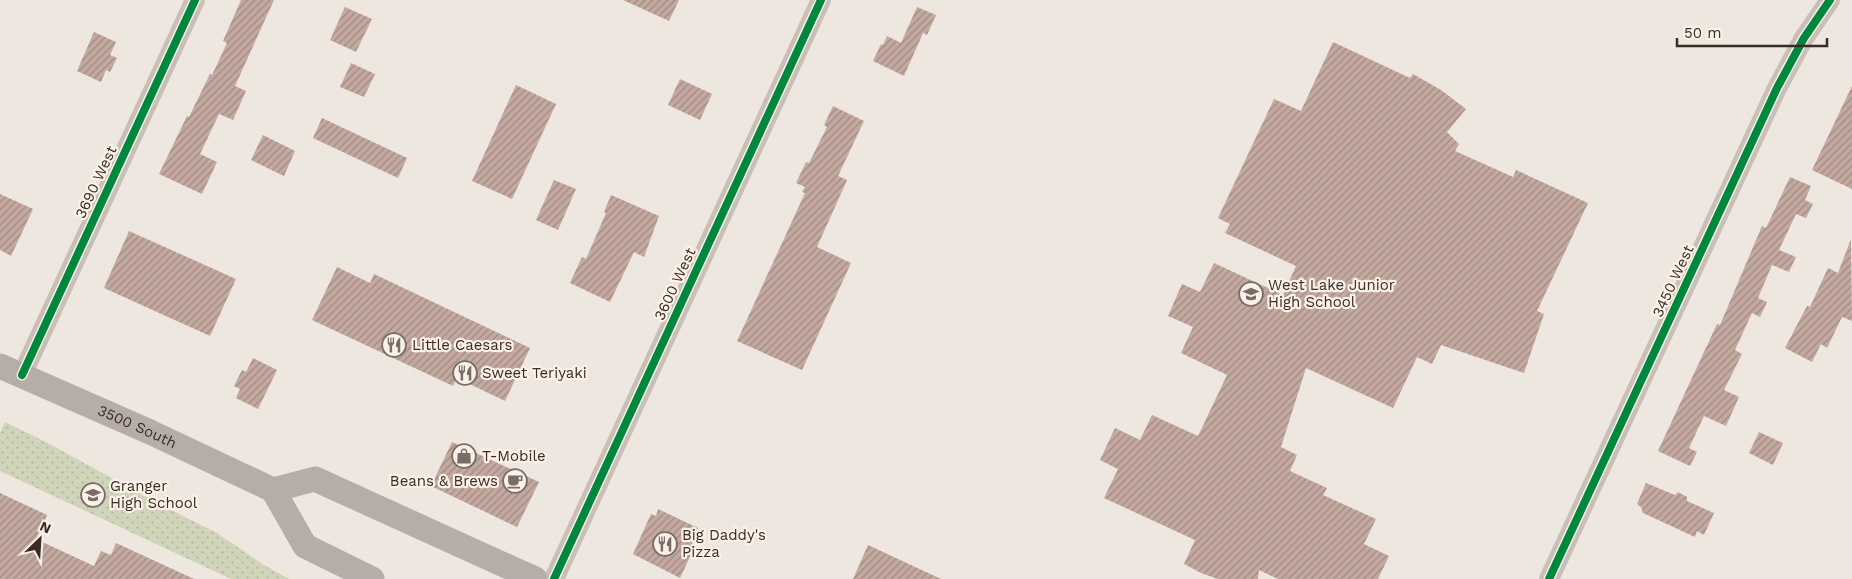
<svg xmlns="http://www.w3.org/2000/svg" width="1852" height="579" viewBox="0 0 1852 579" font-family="'Work Sans',sans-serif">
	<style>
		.green { fill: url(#green-dots) }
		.building { fill: url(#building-hatch) }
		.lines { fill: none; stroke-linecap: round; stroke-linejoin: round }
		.minor { stroke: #c8bfb9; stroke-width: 20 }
		.major { stroke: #b6ada8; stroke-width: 25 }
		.cycleway-casing { stroke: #fbf1e7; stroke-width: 11 }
		.cycleway { stroke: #00873e; stroke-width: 8 }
		.labels { text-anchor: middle; stroke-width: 4.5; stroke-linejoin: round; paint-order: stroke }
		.street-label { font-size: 15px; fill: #392c27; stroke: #fbf1e7 }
		.poi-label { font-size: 15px; fill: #392c27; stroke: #fbf1e7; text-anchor: start }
	</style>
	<defs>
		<pattern id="green-dots" width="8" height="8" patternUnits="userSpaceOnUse" patternTransform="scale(1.25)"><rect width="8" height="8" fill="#d0d4b9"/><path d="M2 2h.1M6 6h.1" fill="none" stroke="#b3b69f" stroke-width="1.8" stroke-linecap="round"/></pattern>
		<pattern id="building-hatch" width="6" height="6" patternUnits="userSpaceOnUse" patternTransform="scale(1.25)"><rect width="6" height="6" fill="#c4a9a0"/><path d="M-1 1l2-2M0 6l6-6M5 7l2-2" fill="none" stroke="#a08a82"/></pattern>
	</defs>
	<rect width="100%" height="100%" fill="#eee7e0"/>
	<polygon class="green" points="5,422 46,442 155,502 217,533 264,565 289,579 231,579 0,471 0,433"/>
	<g class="building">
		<polygon points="241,0 274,0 235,86 246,91 233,120 219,114 200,154 217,162 202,194 159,174 187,116 189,117 210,74 212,75 227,43 223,41"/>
		<polygon points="623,0 679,0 669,21"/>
		<polygon points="345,7 372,19 356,52 330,40"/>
		<polygon points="917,7 936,15 927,35 923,33 904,76 873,61 881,44 883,45 887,36 901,43"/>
		<polygon points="94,32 116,42 110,55 117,58 110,72 106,70 101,82 77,71"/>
		<polygon points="1333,42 1410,78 1413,74 1441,90 1466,109 1447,132 1459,144 1455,151 1513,177 1516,170 1588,203 1537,311 1544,314 1524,373 1441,345 1432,364 1417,357 1393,408 1306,368 1281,447 1297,455 1290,471 1327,488 1323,495 1376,519 1364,544 1389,556 1378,579 1278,579 1259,570 1258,579 1218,579 1201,573 1184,564 1195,540 1104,498 1118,469 1100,460 1115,428 1140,440 1152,415 1198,436 1227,375 1181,353 1193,327 1168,316 1182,284 1200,292 1214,263 1283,295 1296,266 1225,233 1230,224 1218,218 1274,99 1301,111"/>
		<polygon points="351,63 375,74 364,97 340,87"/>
		<polygon points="680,79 712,94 700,120 668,105"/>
		<polygon points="516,85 556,104 512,199 472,181"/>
		<polygon points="1852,86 1852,189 1812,170"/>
		<polygon points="833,106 864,121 838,176 847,180 817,247 851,263 802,370 737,341 805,193 802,192 805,187 796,183 806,162 809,163 827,127 824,125"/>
		<polygon points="322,118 407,158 398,178 313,138"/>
		<polygon points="263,135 295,151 284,176 251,160"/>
		<polygon points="1790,177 1811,186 1805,200 1813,204 1806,218 1796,214 1779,250 1796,257 1789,272 1772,265 1758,298 1767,302 1760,317 1752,313 1735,350 1742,354 1724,390 1739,397 1726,426 1704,416 1689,448 1697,452 1690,466 1658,451 1717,324 1720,325 1762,226 1766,228"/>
		<polygon points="554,180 576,189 558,230 536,220"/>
		<polygon points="0,194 33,209 11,256 0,250"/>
		<polygon points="611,195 659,216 644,257 634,252 610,302 570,283 582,257 586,259 606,213 604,212"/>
		<polygon points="129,231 236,279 210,336 104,288"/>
		<polygon points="1851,239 1852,321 1842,317 1827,348 1821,344 1812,362 1785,348 1807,306 1810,307 1828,268 1838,273"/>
		<polygon points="337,267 370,283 374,274 530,348 505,401 457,378 453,386 312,320"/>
		<polygon points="253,358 277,370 258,409 236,398 240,389 234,386 242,370 246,372"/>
		<polygon points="1759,432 1783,443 1773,465 1749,453"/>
		<polygon points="452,442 539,482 517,527 431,486"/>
		<polygon points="1646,483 1675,495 1678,492 1687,497 1687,501 1714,513 1704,535 1697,531 1695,537 1643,513 1641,507 1637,504"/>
		<polygon points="0,493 47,515 36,539 94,566 101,551 111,555 116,543 194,579 0,579"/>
		<polygon points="658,509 698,528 692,543 695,546 680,578 633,554 651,514 656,516"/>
		<polygon points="868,545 941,579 853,579"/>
	</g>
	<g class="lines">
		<g class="minor">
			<polyline points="22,375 195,0"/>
			<polyline points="554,579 821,0"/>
			<polyline points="1549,579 1777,88 1804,38 1830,0"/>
		</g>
		<g class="major">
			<path id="s1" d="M0,366L150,432L273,490L305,546L372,579"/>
			<polyline points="273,490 315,479 535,579"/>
		</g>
		<g class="cycleway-casing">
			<g id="cycleway">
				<polyline points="22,375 195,0"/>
				<polyline points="554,579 821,0"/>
				<polyline points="1549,579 1777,88 1804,38 1830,0"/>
			</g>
		</g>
		<use href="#cycleway" class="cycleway"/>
	</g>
	<defs>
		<g id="school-ring" transform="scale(1.25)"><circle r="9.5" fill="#fbf1e7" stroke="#786d68" stroke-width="1.5"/><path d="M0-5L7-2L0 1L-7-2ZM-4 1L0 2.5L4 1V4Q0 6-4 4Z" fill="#786d68"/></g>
		<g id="restaurant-ring" transform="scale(1.25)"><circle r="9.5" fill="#fbf1e7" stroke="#786d68" stroke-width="1.5"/><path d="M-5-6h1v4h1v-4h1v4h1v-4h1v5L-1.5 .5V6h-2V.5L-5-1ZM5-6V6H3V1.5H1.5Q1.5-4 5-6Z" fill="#786d68"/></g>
		<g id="shop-ring" transform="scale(1.25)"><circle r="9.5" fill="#fbf1e7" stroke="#786d68" stroke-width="1.5"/><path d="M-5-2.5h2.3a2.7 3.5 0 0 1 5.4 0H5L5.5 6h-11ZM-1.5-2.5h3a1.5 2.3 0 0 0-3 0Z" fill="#786d68"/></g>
		<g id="cafe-ring" transform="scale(1.25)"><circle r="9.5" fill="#fbf1e7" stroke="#786d68" stroke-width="1.5"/><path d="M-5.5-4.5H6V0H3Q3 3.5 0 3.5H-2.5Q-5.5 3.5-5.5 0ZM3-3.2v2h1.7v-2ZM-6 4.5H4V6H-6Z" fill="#786d68"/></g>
	</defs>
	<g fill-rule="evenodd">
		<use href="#school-ring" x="1251" y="294"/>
		<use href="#restaurant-ring" x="394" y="345"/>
		<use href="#restaurant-ring" x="465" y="373"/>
		<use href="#shop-ring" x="464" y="456"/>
		<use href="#cafe-ring" x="515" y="481"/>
		<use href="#school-ring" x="93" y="495"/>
		<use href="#restaurant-ring" x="665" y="544"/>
	</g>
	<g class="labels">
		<g class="street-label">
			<text transform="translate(96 182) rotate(-65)" y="5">3690 West</text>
			<text transform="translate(1673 281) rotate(-65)" y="5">3450 West</text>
			<text transform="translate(675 284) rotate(-65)" y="5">3600 West</text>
			<text dy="5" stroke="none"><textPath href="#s1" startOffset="150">3500 South</textPath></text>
		</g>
		<g class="poi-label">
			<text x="1268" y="290">West Lake Junior<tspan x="1268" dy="17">High School</tspan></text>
			<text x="412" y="350">Little Caesars</text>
			<text x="482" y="378">Sweet Teriyaki</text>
			<text x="482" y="461">T-Mobile</text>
			<text x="498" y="486" text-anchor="end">Beans &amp; Brews</text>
			<text x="110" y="491">Granger<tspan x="110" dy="17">High School</tspan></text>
			<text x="682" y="540">Big Daddy's<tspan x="682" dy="17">Pizza</tspan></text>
		</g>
	</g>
	<g transform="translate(40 539) rotate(25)" stroke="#fbf1e7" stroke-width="4" paint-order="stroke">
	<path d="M0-4L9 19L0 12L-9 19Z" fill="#392c27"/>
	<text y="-8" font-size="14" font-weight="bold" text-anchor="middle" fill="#392c27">N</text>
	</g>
	<path d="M1677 38v8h150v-8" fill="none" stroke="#392c27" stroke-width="2.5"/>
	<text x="1684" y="38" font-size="15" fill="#392c27" stroke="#fbf1e7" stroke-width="4" paint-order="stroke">50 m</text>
</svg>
